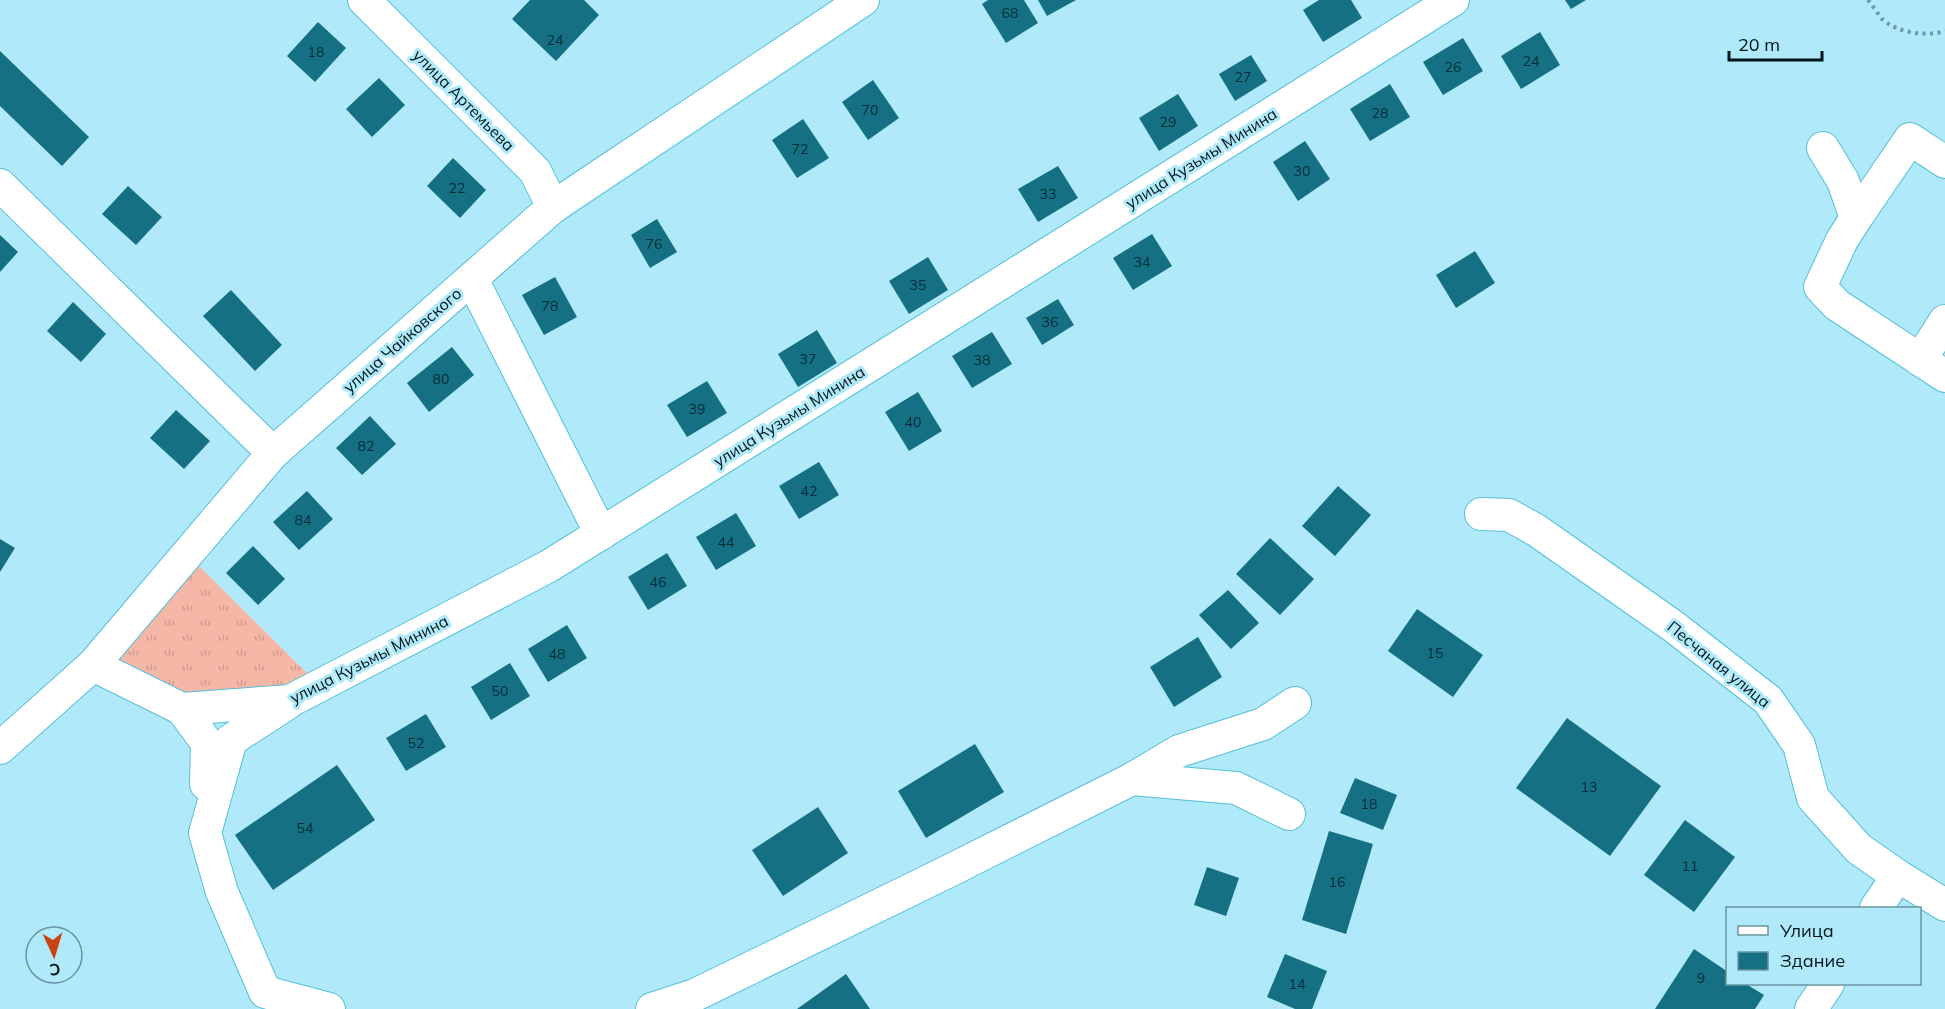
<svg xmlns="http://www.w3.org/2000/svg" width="1945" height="1009" viewBox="0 0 1945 1009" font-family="Mulish,sans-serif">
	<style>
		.grass { fill: url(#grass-tufts) }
		.building { fill: #157084 }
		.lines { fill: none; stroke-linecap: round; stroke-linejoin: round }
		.minor-casing { stroke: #56bfda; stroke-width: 34 }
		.path { stroke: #6e9aa6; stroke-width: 4; stroke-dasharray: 3 4.5; stroke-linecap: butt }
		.minor { stroke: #fff; stroke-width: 32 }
		.labels { text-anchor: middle; stroke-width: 6; stroke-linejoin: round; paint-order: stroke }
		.number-label { font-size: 14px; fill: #052b34 }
		.street-label { font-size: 16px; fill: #001419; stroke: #b0eafa }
	</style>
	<defs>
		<pattern id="grass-tufts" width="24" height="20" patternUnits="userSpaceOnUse" patternTransform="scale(1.5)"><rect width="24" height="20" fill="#f6b8a6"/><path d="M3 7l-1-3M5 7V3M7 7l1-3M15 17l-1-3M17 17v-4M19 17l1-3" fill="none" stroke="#d19d8e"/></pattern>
	</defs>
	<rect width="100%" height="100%" fill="#b0eafa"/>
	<polygon class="grass" points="193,560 311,677 285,695 184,704 99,664"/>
	<g class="building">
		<polygon points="530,0 584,0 599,15 556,61 512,19"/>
		<polygon points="988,0 1024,0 1038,23 1006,43 982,4"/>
		<polygon points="1038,0 1076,0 1047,16"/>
		<polygon points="1319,0 1351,0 1362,18 1323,42 1303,10"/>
		<polygon points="1565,0 1586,0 1571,9"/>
		<polygon points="318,22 346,48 315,82 287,56"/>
		<polygon points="1540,32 1560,65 1521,89 1501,56"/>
		<polygon points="1463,38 1483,71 1443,95 1423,62"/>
		<polygon points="0,51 89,137 62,166 0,106"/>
		<polygon points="1251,55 1267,81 1235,101 1219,74"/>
		<polygon points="379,78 405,105 372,137 346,109"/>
		<polygon points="873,80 899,118 868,140 842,102"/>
		<polygon points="1390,84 1410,117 1370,141 1350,109"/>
		<polygon points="1178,94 1198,126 1159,151 1139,118"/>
		<polygon points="803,119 829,158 797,178 772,140"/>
		<polygon points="1305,141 1330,179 1298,201 1273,162"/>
		<polygon points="453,158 486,190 460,218 427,186"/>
		<polygon points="1058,166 1078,198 1038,222 1018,189"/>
		<polygon points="128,186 162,217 136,245 102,214"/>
		<polygon points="657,219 677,252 650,268 631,235"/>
		<polygon points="1152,234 1172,266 1133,290 1113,258"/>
		<polygon points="0,235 18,252 0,272"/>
		<polygon points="1475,251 1495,283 1456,308 1436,275"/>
		<polygon points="928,257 948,290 909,314 889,281"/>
		<polygon points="555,277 577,317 544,335 522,295"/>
		<polygon points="231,290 282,345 255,371 203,316"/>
		<polygon points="1058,299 1074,325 1042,345 1026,318"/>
		<polygon points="73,302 106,334 81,362 47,331"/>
		<polygon points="817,330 837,363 798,387 778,354"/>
		<polygon points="992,332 1012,364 972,388 952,356"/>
		<polygon points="452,347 474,375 429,412 407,383"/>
		<polygon points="707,381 727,413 687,437 667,405"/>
		<polygon points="918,392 942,431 909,451 885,412"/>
		<polygon points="176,410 210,441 184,469 150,438"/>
		<polygon points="370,416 396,444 362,475 336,448"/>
		<polygon points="819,462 839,495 799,519 779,486"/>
		<polygon points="1338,486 1371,515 1335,556 1302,526"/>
		<polygon points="307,491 333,519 299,550 273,522"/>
		<polygon points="736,513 756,546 716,570 696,537"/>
		<polygon points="1270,538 1314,579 1280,615 1236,574"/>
		<polygon points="0,539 15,548 0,572"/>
		<polygon points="253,546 285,579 258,605 226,573"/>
		<polygon points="667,553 687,586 648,610 628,577"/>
		<polygon points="1228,590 1259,623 1231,649 1199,615"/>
		<polygon points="1417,609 1483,655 1453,697 1388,651"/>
		<polygon points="567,625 587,658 548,682 528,649"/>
		<polygon points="1198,637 1222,677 1174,707 1150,667"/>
		<polygon points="510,663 530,696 491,720 471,687"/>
		<polygon points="426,714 446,747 406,771 386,738"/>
		<polygon points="1567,718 1661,786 1610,856 1516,788"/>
		<polygon points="975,744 1004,792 926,838 898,791"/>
		<polygon points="337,765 375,820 273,890 235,835"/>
		<polygon points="1355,778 1397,795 1383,830 1340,813"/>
		<polygon points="818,807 848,853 783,896 752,850"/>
		<polygon points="1685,820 1735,857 1694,912 1644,875"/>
		<polygon points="1329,831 1373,844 1346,934 1302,920"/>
		<polygon points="1207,867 1239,878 1226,916 1194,905"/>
		<polygon points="1694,949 1728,972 1728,984 1746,984 1764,995 1755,1009 1655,1009"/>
		<polygon points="1285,954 1327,971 1312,1009 1295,1009 1267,997"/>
		<polygon points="846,974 870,1009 797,1009"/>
	</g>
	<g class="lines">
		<g class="minor-casing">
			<g id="minor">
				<polyline points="364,0 535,171 553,207"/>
				<polyline points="1823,148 1843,181 1856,218 1842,240 1820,287 1837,305 1945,376"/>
				<polyline points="0,185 273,453"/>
				<polyline points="1856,218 1910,139 1945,162"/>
				<polyline points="472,279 601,534"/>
				<polyline points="1920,360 1945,321"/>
				<polyline points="1481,514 1509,515 1536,530 1673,626 1768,700 1799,745 1813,798 1859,849 1898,876 1945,905"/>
				<polyline points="93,665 182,709 290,701 549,566 1453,0"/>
				<polyline points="288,703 231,740 205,833 222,892 265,992 329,1009"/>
				<polyline points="182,709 207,743 206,784"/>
				<polyline points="0,748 93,665 273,453 553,207 863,0"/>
				<polyline points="1132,779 1236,788 1289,814"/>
				<polyline points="1876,908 1898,876"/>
				<polyline points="652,1009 695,995 947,872 1132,779 1179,751 1263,724 1295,703"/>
				<polyline points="1811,1009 1828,984"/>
			</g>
		</g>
		<path class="path" d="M1868,0C1873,6 1877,13 1882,19C1897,33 1927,37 1945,31"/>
		<use href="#minor" class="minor"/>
	</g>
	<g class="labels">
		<g class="number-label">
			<text x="1010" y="18">68</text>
			<text x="555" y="45">24</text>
			<text x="316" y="57">18</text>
			<text x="1531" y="66">24</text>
			<text x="1453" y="72">26</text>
			<text x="1243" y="82">27</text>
			<text x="870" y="115">70</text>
			<text x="1380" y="118">28</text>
			<text x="1168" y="127">29</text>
			<text x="800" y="154">72</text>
			<text x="1302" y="176">30</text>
			<text x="457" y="193">22</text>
			<text x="1048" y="199">33</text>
			<text x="654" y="249">76</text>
			<text x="1142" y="267">34</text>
			<text x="918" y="290">35</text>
			<text x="550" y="311">78</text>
			<text x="1050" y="327">36</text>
			<text x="808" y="364">37</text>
			<text x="982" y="365">38</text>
			<text x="441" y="384">80</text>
			<text x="697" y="414">39</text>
			<text x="913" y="427">40</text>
			<text x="366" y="451">82</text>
			<text x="809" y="496">42</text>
			<text x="303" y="525">84</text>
			<text x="726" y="547">44</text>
			<text x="658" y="587">46</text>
			<text x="1435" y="658">15</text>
			<text x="557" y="659">48</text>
			<text x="500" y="696">50</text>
			<text x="416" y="748">52</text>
			<text x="1589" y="792">13</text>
			<text x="1369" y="809">18</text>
			<text x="305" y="833">54</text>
			<text x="1690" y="871">11</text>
			<text x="1337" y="887">16</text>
			<text x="1701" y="983">9</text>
			<text x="1297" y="989">14</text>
		</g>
		<g class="street-label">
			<text transform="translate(464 100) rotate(45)" y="6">улица Артемьева</text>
			<text transform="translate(1201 158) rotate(-32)" y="6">улица Кузьмы Минина</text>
			<text transform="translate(402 340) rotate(-41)" y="6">улица Чайковского</text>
			<text transform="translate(789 416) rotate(-32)" y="6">улица Кузьмы Минина</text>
			<text transform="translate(369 659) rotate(-27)" y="6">улица Кузьмы Минина</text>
			<text transform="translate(1719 664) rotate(39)" y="6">Песчаная улица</text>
		</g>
	</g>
	<rect x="1726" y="907" width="195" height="78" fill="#b0eafa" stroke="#6a94a0" stroke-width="1.5"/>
	<rect x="1738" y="926" width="30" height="9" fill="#ffffff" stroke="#6a94a0" stroke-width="1.5"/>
	<text x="1780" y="937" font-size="18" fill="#001419">Улица</text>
	<rect x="1738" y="952" width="30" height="18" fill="#157084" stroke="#6a94a0" stroke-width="1.5"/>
	<text x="1780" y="967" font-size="18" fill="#001419">Здание</text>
	<g transform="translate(54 955) rotate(176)"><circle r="28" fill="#b0eafa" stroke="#6a94a0" stroke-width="1.5"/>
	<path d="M0-4.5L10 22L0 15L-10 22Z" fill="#ca4314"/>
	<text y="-9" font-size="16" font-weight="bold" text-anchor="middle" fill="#001419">С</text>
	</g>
	<path d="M1729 51v9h93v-9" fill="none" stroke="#001419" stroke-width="3"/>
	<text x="1738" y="51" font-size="18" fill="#001419" stroke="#b0eafa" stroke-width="4.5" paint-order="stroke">20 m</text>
</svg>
